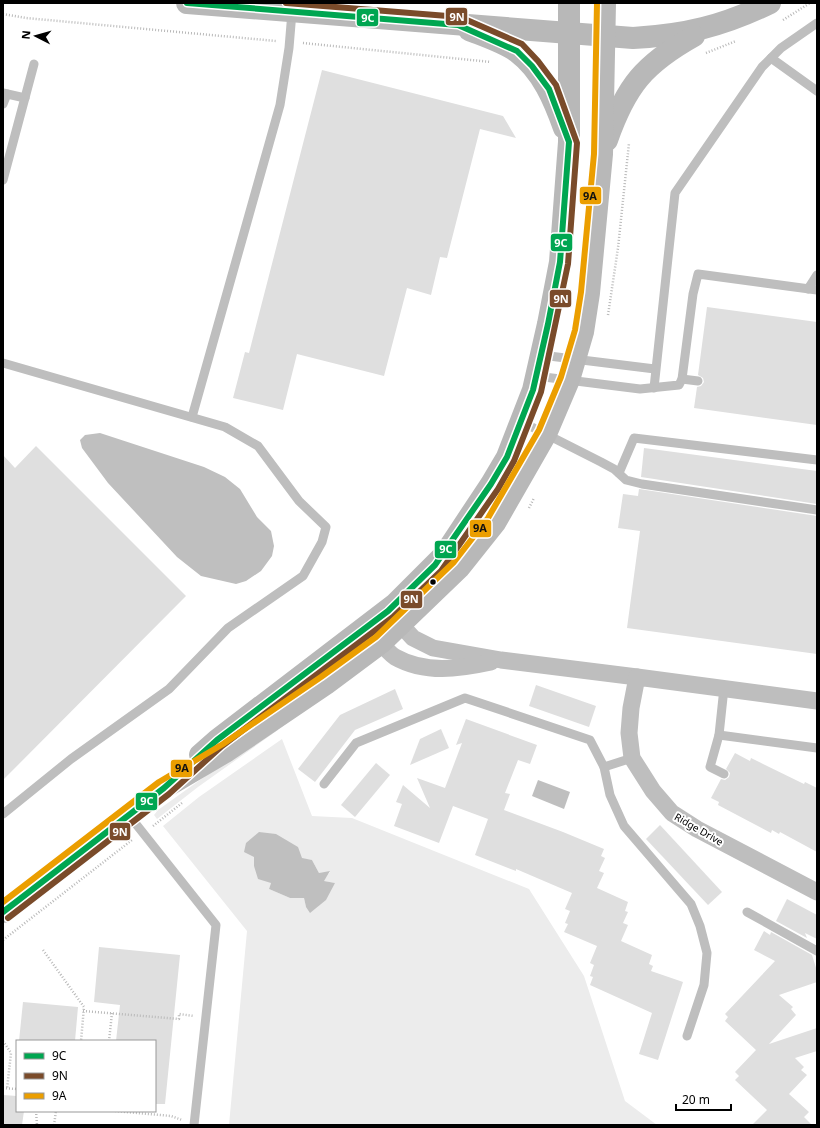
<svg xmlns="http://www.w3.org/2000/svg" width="820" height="1128" viewBox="0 0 820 1128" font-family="'Noto Sans',sans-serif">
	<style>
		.green { fill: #ececec; fill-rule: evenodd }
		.water { fill: #bfbfbf }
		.building { fill: #dfdfdf }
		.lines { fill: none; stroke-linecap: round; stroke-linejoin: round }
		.path { stroke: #b9b9b9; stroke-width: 2.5; stroke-dasharray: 1 2; stroke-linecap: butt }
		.lane { stroke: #bebebe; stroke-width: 9 }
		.street { stroke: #bebebe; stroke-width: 17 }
		.secondary { stroke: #b8b8b8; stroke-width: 22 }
		.bus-1-casing { stroke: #fff; stroke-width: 9 }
		.bus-2-casing { stroke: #fff; stroke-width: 9 }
		.bus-3-casing { stroke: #fff; stroke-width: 9 }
		.bus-1 { stroke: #00a651; stroke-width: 6 }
		.bus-2 { stroke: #7a4b2a; stroke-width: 6 }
		.bus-3 { stroke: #eb9e00; stroke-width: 6 }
		.bus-dot { fill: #000; stroke: #fff; stroke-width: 1.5 }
		.labels { text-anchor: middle; stroke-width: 4; stroke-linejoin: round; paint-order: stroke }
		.street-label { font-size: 10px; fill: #000; stroke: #fff }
		.line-badge { stroke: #fff; stroke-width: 1.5 }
		.badge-label { font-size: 11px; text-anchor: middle; font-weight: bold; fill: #fff }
		.pale-badge-label { font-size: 11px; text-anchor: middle; font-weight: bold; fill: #111 }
	</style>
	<rect width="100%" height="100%" fill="#fff"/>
	<g class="green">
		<polygon points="277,725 278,730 198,787 157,819 154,815 158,810"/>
		<path d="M282,739L312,816L352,818L529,889L584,976L625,1101L657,1125H229L247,931L163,826L199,797ZM254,856L312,860L319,873L330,872L323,881L335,883L306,907L304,898H290L269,889L271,883L254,866Z"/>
	</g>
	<g class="water">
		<polygon points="100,433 204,467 225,477 240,489 257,517 271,531 274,546 272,556 261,571 246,581 236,584 201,576 177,557 108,483 82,448 80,440 85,435"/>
		<polygon points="538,780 570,792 564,809 532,796"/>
		<polygon points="259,832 276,834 298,847 302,858 312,860 319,873 330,871 324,881 335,883 326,900 310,913 306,907 304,898 290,898 269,889 271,883 258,879 254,866 254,857 244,852 246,843"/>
	</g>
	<g class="building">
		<polygon points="322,70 503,116 516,138 480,129 447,258 440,257 431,295 407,288 384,376 297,354 283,410 233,398 245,352 249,353"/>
		<polygon points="707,307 817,322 817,425 694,408 697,387 701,386 704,382 703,378 698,375"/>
		<polygon points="36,446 186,596 3,780 3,455 15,468"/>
		<polygon points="644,448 817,471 817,504 641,477"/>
		<polygon points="639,489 817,516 817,654 627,628 640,531 618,528 623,494 638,496"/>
		<polygon points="536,685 596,706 589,727 529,706"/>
		<polygon points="395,689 403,709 355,730 315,782 298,769 340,715"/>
		<polygon points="466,719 537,745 530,764 518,760 505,793 510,794 504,810 563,832 604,849 601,856 605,858 599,871 604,873 597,888 628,902 625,911 628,912 623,923 628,925 621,941 652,955 649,964 653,966 651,971 683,982 658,1060 639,1054 652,1013 590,985 593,977 590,976 594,965 590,963 597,946 564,932 568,924 565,923 570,911 565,909 572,893 516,869 516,871 475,855 488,819 453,806 439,843 394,826 402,804 396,802 403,785 430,808 417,778 445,788 462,743 456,745"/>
		<polygon points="441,729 449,748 410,765 420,739"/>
		<polygon points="735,753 750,761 751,758 804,784 805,782 817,788 817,852 780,832 779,834 772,830 771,833 718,805 719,802 711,798 721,779 725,780 729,777 730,773 726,769"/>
		<polygon points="376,763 390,775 355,817 341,805"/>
		<polygon points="660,825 722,892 708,905 646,839"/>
		<polygon points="787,899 817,915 817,939 805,933 807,938 776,921"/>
		<polygon points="764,931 770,935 771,932 812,955 817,971 817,982 779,995 793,1007 791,1009 796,1015 769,1044 817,1028 817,1051 795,1058 804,1067 801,1070 807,1075 789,1094 809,1112 804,1117 812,1125 752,1125 767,1110 735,1080 739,1076 735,1072 756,1050 725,1021 728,1017 725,1014 775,961 754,950"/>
		<polygon points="99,947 180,955 165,1104 155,1104 155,1041 116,1041 120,1005 94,1002"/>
		<polygon points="23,1002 78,1007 75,1041 19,1041"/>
		<polygon points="3,1095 17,1096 17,1111 24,1111 22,1125 3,1125"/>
	</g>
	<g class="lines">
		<g class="path">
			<polyline points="3,14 26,18 276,41"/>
			<polyline points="783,20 810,3"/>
			<polyline points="303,43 491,62"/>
			<polyline points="706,53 736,41"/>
			<polyline points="608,315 618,248 629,143"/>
			<polyline points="529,508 534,498"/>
			<polyline points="153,826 182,803"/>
			<polyline points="3,940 132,840"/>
			<polyline points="43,950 84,1007 81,1041"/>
			<polyline points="83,1011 179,1019 179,1014 194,1016"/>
			<polyline points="3,1041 11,1053 7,1089"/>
			<polyline points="109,1041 112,1013"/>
			<polyline points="3,1088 17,1089"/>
			<polyline points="36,1111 37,1125"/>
			<polyline points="115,1111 171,1116 182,1120"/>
			<polyline points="54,1125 56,1111"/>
		</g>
		<g class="lane">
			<polyline points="771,58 817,91"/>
			<polyline points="3,93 25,98"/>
			<polyline points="3,104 7,94"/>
			<polyline points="3,180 34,64"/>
			<polyline points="808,289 817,275"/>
			<polyline points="541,355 655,369"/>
			<polyline points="3,363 225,427 258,446 299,501 326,527 322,542 303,576 228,628 169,689 71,759 3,814"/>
			<polyline points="536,376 640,389 679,385 682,379 693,294 698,274 817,290"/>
			<polyline points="682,379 698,381"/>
			<polyline points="654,388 675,193 762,67 781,48 817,23"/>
			<polyline points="192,417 280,105 289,48 292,12"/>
			<polyline points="522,422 601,462 614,469 626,480 642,484 817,510"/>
			<polyline points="619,473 634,438 817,460"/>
			<polyline points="719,735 817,748"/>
			<polyline points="604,767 632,758"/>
			<polyline points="724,774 710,767 719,735 724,688"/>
			<polyline points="324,784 356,743 465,698 590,740 604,767 610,795 624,826 691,904 700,926 707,953 704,985 687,1036"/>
			<polyline points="128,814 216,925 194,1125"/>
			<polyline points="747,912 817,951"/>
		</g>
		<g class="street">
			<polyline points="392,615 413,638 433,648 501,660 637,677"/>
			<path d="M374,634C380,641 387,652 395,657C425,674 459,669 491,662"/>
			<polyline points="817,701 637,677 631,708 629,733 632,758 653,791 672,813 697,829 817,892"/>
		</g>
		<g class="secondary">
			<path d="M187,3L633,38C685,35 723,26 770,3"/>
			<path d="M469,30C484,36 505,43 517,52C542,71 554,100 564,128"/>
			<path d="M607,140C626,86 644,64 694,36"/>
			<polyline points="200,755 217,740 395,604 444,555 491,484 507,457 533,390 548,324 560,262 569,142 569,3"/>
			<polyline points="3,912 164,788 227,751 326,684 381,643 460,567 495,523 546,434 569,380 583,332 589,293 602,154 605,3"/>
		</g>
		<g class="bus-1-casing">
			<polyline id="bus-1" points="3,912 164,788 217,740 388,611 435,565 491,484 507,457 533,390 548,324 560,262 569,142 549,89 532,66 517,51 458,25 187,3"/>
		</g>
		<g class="bus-2-casing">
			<polyline id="bus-2" points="8,918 169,794 222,746 393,617 441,571 498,489 514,461 541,392 568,264 577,143 556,85 538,61 522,44 460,17 286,3"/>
		</g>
		<g class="bus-3-casing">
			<polyline id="bus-3" points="3,902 159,782 223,744 321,677 376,637 454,562 488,518 539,430 561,377 575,330 581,292 594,154 597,3"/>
		</g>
		<use href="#bus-1" class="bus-1"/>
		<use href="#bus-2" class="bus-2"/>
		<use href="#bus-3" class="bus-3"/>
	</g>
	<circle class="bus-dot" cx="433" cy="582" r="3.5"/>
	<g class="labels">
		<g class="street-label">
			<text transform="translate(699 829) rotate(30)" y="4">Ridge Drive</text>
		</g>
	</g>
	<g class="line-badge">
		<rect x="445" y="7" width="23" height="19" rx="4" fill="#7a4b2a"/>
		<rect x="356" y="8" width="23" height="19" rx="4" fill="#00a651"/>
		<rect x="579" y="186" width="23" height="19" rx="4" fill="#eb9e00"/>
		<rect x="550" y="233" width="23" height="19" rx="4" fill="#00a651"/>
		<rect x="549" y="289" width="23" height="19" rx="4" fill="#7a4b2a"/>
		<rect x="469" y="519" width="23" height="19" rx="4" fill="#eb9e00"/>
		<rect x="434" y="540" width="23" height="19" rx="4" fill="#00a651"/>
		<rect x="400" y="590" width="23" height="19" rx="4" fill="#7a4b2a"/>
		<rect x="170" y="759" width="23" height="19" rx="4" fill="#eb9e00"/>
		<rect x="135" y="792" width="23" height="19" rx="4" fill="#00a651"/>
		<rect x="109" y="822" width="22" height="19" rx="4" fill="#7a4b2a"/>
	</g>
	<g class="badge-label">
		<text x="457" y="21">9N</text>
		<text x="368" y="22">9C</text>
		<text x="561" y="247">9C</text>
		<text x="561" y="303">9N</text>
		<text x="446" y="553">9C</text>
		<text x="411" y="603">9N</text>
		<text x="147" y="805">9C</text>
		<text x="120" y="836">9N</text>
	</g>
	<g class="pale-badge-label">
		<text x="590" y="200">9A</text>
		<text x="480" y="532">9A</text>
		<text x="182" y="772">9A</text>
	</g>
	<rect width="820" height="1128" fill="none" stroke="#000000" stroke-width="8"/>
	<rect x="16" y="1040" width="140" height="72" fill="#ffffff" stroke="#999999"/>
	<rect x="24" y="1053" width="20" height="6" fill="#00a651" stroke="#999999"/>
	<text x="52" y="1060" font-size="12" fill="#000000">9C</text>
	<rect x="24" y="1073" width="20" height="6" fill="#7a4b2a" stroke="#999999"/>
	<text x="52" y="1080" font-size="12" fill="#000000">9N</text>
	<rect x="24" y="1093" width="20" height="6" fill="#eb9e00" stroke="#999999"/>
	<text x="52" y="1100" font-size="12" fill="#000000">9A</text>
	<g transform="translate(36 36) rotate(276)" stroke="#ffffff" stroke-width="3" paint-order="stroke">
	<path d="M0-3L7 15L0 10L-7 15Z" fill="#000000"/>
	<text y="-6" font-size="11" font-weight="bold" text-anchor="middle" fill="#000000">N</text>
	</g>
	<path d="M676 1104v6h55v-6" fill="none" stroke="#000000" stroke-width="2"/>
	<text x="682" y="1104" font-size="12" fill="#000000" stroke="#ffffff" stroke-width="3" paint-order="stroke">20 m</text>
</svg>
